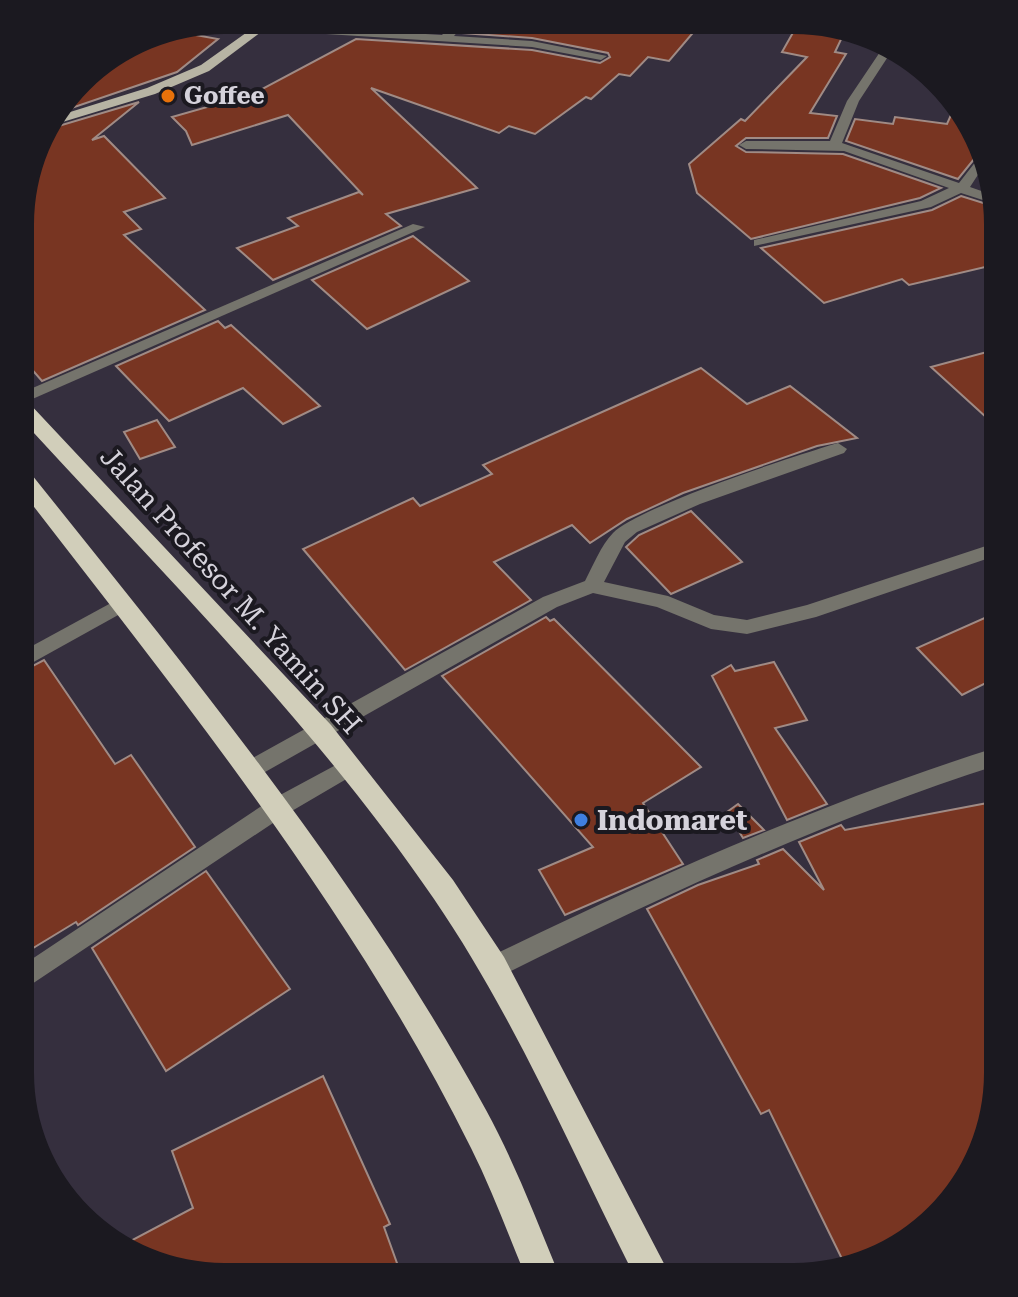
<svg xmlns="http://www.w3.org/2000/svg" width="1018" height="1297" viewBox="0 0 1018 1297" font-family="'Roboto Serif',serif">
	<style>
		.building { fill: #783522; stroke: #a08b85; stroke-width: 2 }
		.lines { fill: none; stroke-linecap: round; stroke-linejoin: round }
		.minor { fill: #75746c; fill-rule: evenodd }
		.major { fill: #b7b4a4; fill-rule: evenodd }
		.highway { fill: #d1ceba; fill-rule: evenodd }
		.food-dot { fill: #e8710a; stroke: #1b1920; stroke-width: 3 }
		.shop-dot { fill: #3f7fe0; stroke: #1b1920; stroke-width: 3 }
		.labels { text-anchor: middle; stroke-width: 8; stroke-linejoin: round; paint-order: stroke }
		.far-poi-label { font-size: 24px; font-weight: bold; fill: #d5d2db; stroke: #1b1920; text-anchor: start }
		.street-label { font-size: 28px; fill: #d5d2db; stroke: #1b1920 }
		.poi-label { font-size: 28px; font-weight: bold; fill: #d5d2db; stroke: #1b1920; text-anchor: start }
	</style>
	<rect width="100%" height="100%" fill="#352f3e"/>
	<g class="building">
		<polygon points="389,21 451,21 441,32 376,28"/>
		<polygon points="470,21 703,21 669,61 648,57 630,76 619,74 591,99 586,97 535,134 509,126 499,133 371,88 477,188 386,214 401,226 273,280 237,248 298,226 288,218 359,192 363,195 288,115 192,145 186,131 172,117 228,101 232,105 356,39 532,50 600,63 610,57 608,53 532,38 460,33"/>
		<polygon points="799,22 821,22 845,31 835,52 846,54 810,113 837,116 828,138 746,138 736,146 746,152 843,154 941,188 920,198 751,239 697,193 689,164 741,119 745,121 807,57 782,52"/>
		<polygon points="168,30 218,39 177,72 54,114 90,70 158,31"/>
		<polygon points="139,102 92,140 104,136 165,198 124,212 141,229 124,235 205,310 42,381 21,357 22,197 45,130"/>
		<polygon points="955,106 971,122 979,153 958,179 846,141 855,119 893,124 895,117 947,124"/>
		<polygon points="961,196 993,206 998,224 998,264 909,285 902,279 824,303 761,248 932,210"/>
		<polygon points="413,236 469,281 367,329 312,280"/>
		<polygon points="218,321 225,328 231,325 320,406 283,424 243,388 169,421 116,366"/>
		<polygon points="998,349 998,428 931,367"/>
		<polygon points="701,368 747,404 790,386 857,438 817,446 683,493 627,519 590,543 572,525 494,562 531,600 405,670 303,549 413,498 420,506 492,474 483,465"/>
		<polygon points="157,420 175,447 140,459 124,432"/>
		<polygon points="691,511 742,562 671,594 626,547 639,535"/>
		<polygon points="998,612 998,677 962,695 917,648"/>
		<polygon points="546,617 550,621 554,619 701,767 643,803 683,864 565,915 539,870 593,847 442,676"/>
		<polygon points="44,660 115,764 131,755 195,847 78,925 76,922 20,956 21,672"/>
		<polygon points="774,662 807,720 775,728 827,804 787,820 712,676 731,665 735,671"/>
		<polygon points="998,801 998,1087 964,1186 896,1250 845,1265 769,1110 761,1114 647,909 698,885 759,864 757,860 783,849 824,890 799,842 841,825 845,830"/>
		<polygon points="738,804 764,830 743,838 727,812"/>
		<polygon points="206,871 290,989 166,1071 92,948"/>
		<polygon points="323,1076 390,1224 384,1227 402,1277 210,1277 121,1246 193,1208 172,1151"/>
	</g>
	<g class="lines">
		<g class="minor">
			<polygon points="455,21 467,21 454,36 532,41 607,56 601,60 532,47 262,30 256,27 262,24 442,35"/>
			<polygon points="884,46 893,49 859,101 842,143 959,183 980,156 983,167 970,187 990,194 992,203 961,193 931,207 754,246 754,240 921,201 949,188 844,151 746,149 739,145 746,141 830,141 847,101"/>
			<polygon points="413,224 425,227 21,404 21,393"/>
			<path d="M838,443L847,449L844,453L700,504L637,532L625,542L604,582L668,596L714,615L747,620L807,605L998,542V555L816,617L747,634L711,629L657,607L593,593L557,607L258,776L250,779L242,776L239,770L242,764L543,597L585,581C593,566 601,545 613,533C638,507 797,455 838,443Z"/>
			<polygon points="122,597 132,604 129,609 21,669 21,652"/>
			<path d="M998,747V765C826,820 664,895 503,975L494,978L485,975L482,967L485,959C652,878 820,803 998,747Z"/>
			<polygon points="347,759 355,762 358,768 355,774 285,815 20,992 20,967 269,801"/>
		</g>
		<polygon class="major" points="264,20 277,20 209,71 155,94 46,127 51,118 147,88 201,65"/>
		<g class="highway">
			<path d="M21,400L28,402L331,725L453,880L504,957L671,1277H635C571,1150 514,1016 434,899C315,725 163,574 21,419Z"/>
			<path d="M21,468L28,470C192,675 360,879 486,1110C515,1163 537,1221 560,1277H526C508,1234 492,1190 471,1148C353,910 183,700 21,490Z"/>
		</g>
	</g>
	<circle class="food-dot" cx="168" cy="96" r="8"/>
	<circle class="shop-dot" cx="581" cy="820" r="8"/>
	<g class="labels">
		<g class="far-poi-label">
			<text x="184" y="104">Goffee</text>
		</g>
		<g class="street-label">
			<text transform="translate(231 590) rotate(48)" y="10">Jalan Profesor M. Yamin SH</text>
		</g>
		<g class="poi-label">
			<text x="597" y="830">Indomaret</text>
		</g>
	</g>
	<path d="M0 0H1018V1297H0ZM224 34H794A190 190 0 0 1 984 224V1073A190 190 0 0 1 794 1263H224A190 190 0 0 1 34 1073V224A190 190 0 0 1 224 34Z" fill="#1b1920" fill-rule="evenodd"/>
</svg>
